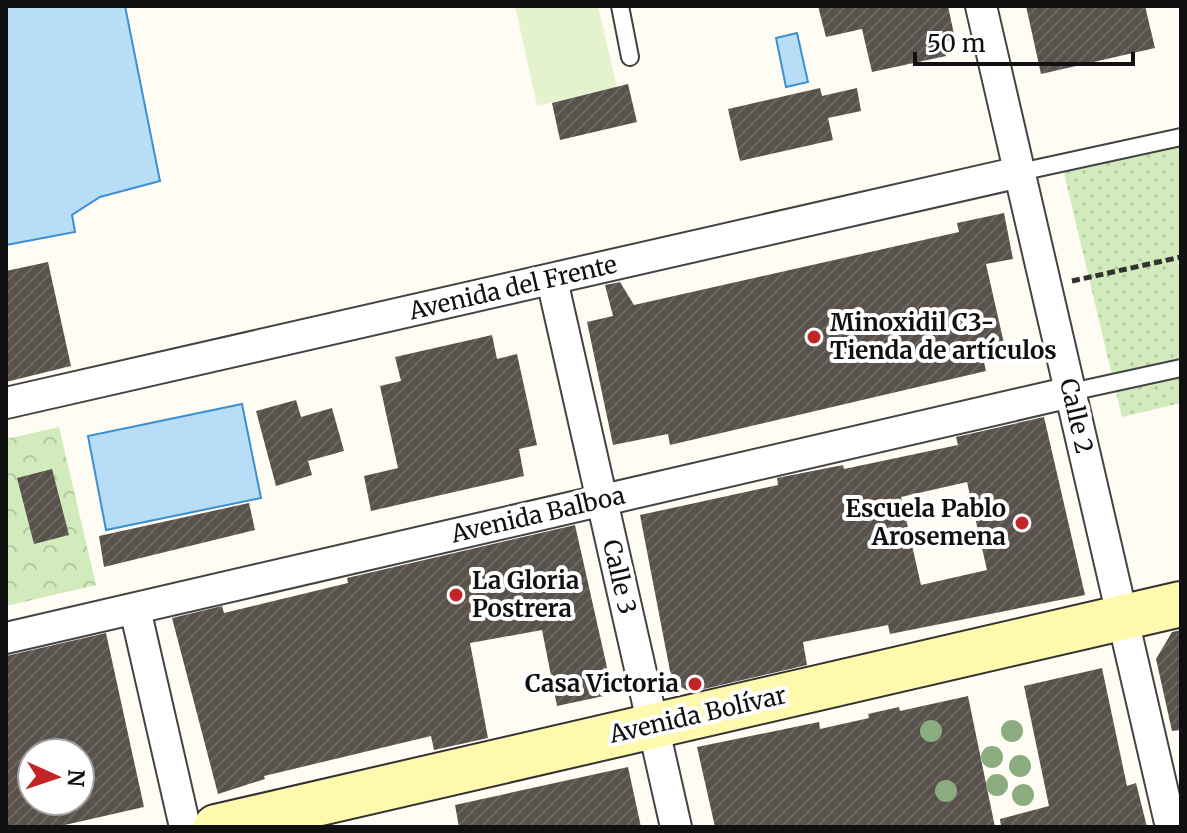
<svg xmlns="http://www.w3.org/2000/svg" width="1187" height="833" font-family="Merriweather,serif">
<defs>
<pattern id="park-crowns" width="20" height="18" patternUnits="userSpaceOnUse" patternTransform="scale(2)"><rect width="20" height="18" fill="#d2ebbc"/><path d="M2 6a3 3 0 1 1 6 0M12 15a3 3 0 1 1 6 0" fill="none" stroke="#b3c8a1"/></pattern>
<pattern id="garden-dots" width="8" height="8" patternUnits="userSpaceOnUse" patternTransform="scale(2)"><rect width="8" height="8" fill="#d2ebbc"/><path d="M2 2h.1M6 6h.1" fill="none" stroke="#b3c8a1" stroke-width="1.8" stroke-linecap="round"/></pattern>
<pattern id="building-hatch" width="6" height="6" patternUnits="userSpaceOnUse" patternTransform="scale(2)"><rect width="6" height="6" fill="#59524c"/><path d="M-1 1l2-2M0 6l6-6M5 7l2-2" fill="none" stroke="#6c6661"/></pattern>
</defs>
<rect width="100%" height="100%" fill="#fffdf3"/>
<path fill="url(#park-crowns)" d="M 59,427 L 96,585 L 6,606 L 6,439 Z"/>
<path fill="url(#garden-dots)" d="M 1181,141 L 1181,403 L 1122,417 L 1063,169 Z"/>
<path fill="#e4f2ce" d="M 515,6 L 598,6 L 617,88 L 537,106 Z"/>
<path fill="#b7ddf7" stroke="#3d8fcf" stroke-width="2" d="M 6,6 L 125,6 L 160,181 L 100,197 L 72,215 L 75,232 L 6,245 Z
M 797,33 L 808,82 L 786,87 L 776,38 Z
M 242,404 L 261,498 L 106,530 L 88,436 Z"/>
<path fill="url(#building-hatch)" fill-rule="evenodd" d="M 818,6 L 948,6 L 955,39 L 943,42 L 946,56 L 872,72 L 862,29 L 826,37 Z
M 1026,6 L 1145,6 L 1155,48 L 1041,74 Z
M 628,84 L 637,122 L 560,140 L 552,103 Z
M 820,88 L 822,96 L 857,88 L 861,111 L 828,118 L 833,140 L 740,161 L 728,109 Z
M 1004,213 L 1013,259 L 986,264 L 1005,348 L 982,353 L 986,371 L 670,445 L 668,434 L 613,445 L 587,322 L 613,316 L 605,285 L 620,282 L 634,305 L 959,232 L 957,223 Z
M 48,262 L 71,366 L 6,382 L 6,271 Z
M 492,335 L 497,359 L 517,354 L 537,445 L 519,449 L 524,476 L 371,511 L 364,476 L 398,468 L 380,386 L 401,381 L 395,357 Z
M 296,400 L 301,417 L 332,408 L 344,451 L 308,461 L 312,475 L 276,486 L 256,411 Z
M 1044,417 L 1085,595 L 890,634 L 888,625 L 803,642 L 807,665 L 691,692 L 677,685 L 670,671 L 640,515 L 778,485 L 777,478 L 782,477 L 843,465 L 844,469 L 958,445 L 956,437 ZM 967,482 L 987,570 L 921,585 L 901,497 Z
M 52,469 L 69,535 L 34,544 L 17,478 Z
M 249,503 L 255,530 L 104,567 L 99,536 Z
M 575,525 L 613,694 L 557,706 L 542,630 L 470,643 L 488,738 L 434,750 L 431,736 L 264,776 L 265,779 L 218,794 L 172,618 L 222,606 L 224,613 L 348,583 L 347,578 Z
M 1181,630 L 1181,730 L 1172,731 L 1156,659 L 1172,632 Z
M 106,633 L 144,807 L 56,827 L 6,827 L 6,656 ZM 32,753 L 80,753 L 80,801 L 32,801 Z
M 1102,668 L 1127,786 L 1136,783 L 1147,827 L 1001,827 L 1000,819 L 1049,806 L 1024,686 Z
M 968,696 L 995,827 L 715,827 L 697,747 L 819,722 L 820,729 L 869,718 L 868,714 L 899,707 L 900,711 Z
M 628,767 L 641,827 L 459,827 L 455,805 Z"/>
<g fill="none" stroke-linecap="round" stroke-linejoin="round">
<g stroke="#434343" stroke-width="20">
<path id="lane" d="M 620,6 L 630,57
M 1020,172 L 1181,137
M 1071,392 L 1181,368"/>
</g>
<g stroke="#434343" stroke-width="34">
<path id="street" d="M 981,6 L 1171,827
M 552,280 L 676,827
M 6,403 L 1020,172
M 135,609 L 185,827
M 6,638 L 1071,392"/>
</g>
<g stroke="#323232" stroke-width="48">
<path id="secondary" d="M 216,827 L 1181,604"/>
</g>
<path stroke="#323232" stroke-width="5" stroke-dasharray="8 4" stroke-linecap="butt" d="M 1072,281 L 1181,257"/>
<use href="#lane" stroke="#fff" stroke-width="16"/>
<use href="#street" stroke="#fff" stroke-width="30"/>
<use href="#secondary" stroke="#fff9ae" stroke-width="44"/>
</g>
<g fill="#8aac7e">
<circle cx="931" cy="731" r="11"/>
<circle cx="1012" cy="731" r="11"/>
<circle cx="992" cy="757" r="11"/>
<circle cx="1020" cy="766" r="11"/>
<circle cx="997" cy="785" r="11"/>
<circle cx="946" cy="791" r="11"/>
<circle cx="1023" cy="795" r="11"/>
</g>
<g fill="#c32527" stroke="#fff" stroke-width="3">
<circle cx="814" cy="337" r="8"/>
<circle cx="1022" cy="523" r="8"/>
<circle cx="456" cy="595" r="8"/>
<circle cx="695" cy="684" r="8"/>
</g>
<g text-anchor="middle" stroke-width="8" stroke-linejoin="round" paint-order="stroke">
<g font-size="24" fill="#101010" stroke="#fff">
<text transform="translate(513 288) rotate(-13)" y="8">Avenida del Frente</text>
<text transform="translate(1076 416) rotate(77)" y="8">Calle 2</text>
<text transform="translate(538 515) rotate(-13)" y="8">Avenida Balboa</text>
<text transform="translate(619 577) rotate(77)" y="8">Calle 3</text>
<text transform="translate(698 715) rotate(-13)" y="8">Avenida Bolívar</text>
</g>
<g font-size="24" font-weight="bold" fill="#101010" stroke="#fff" text-anchor="start">
<text x="830" y="331">Minoxidil C3-<tspan x="830" dy="28">Tienda de artículos</tspan></text>
<text x="1006" y="517" text-anchor="end">Escuela Pablo<tspan x="1006" dy="28">Arosemena</tspan></text>
<text x="472" y="589">La Gloria<tspan x="472" dy="28">Postrera</tspan></text>
<text x="679" y="692" text-anchor="end">Casa Victoria</text>
</g>
</g>
<rect width="1187" height="833" fill="none" stroke="#101010" stroke-width="16"/>
<g transform="translate(56 777) rotate(93)"><circle r="38" fill="#ffffff" stroke="#9f9f9f" stroke-width="2"/>
<path d="M0-6L14 30L0 20L-14 30Z" fill="#c32527"/>
<text y="-12" font-size="22" font-weight="bold" text-anchor="middle" fill="#101010">N</text>
</g>
<path d="M915 52v12h218v-12" fill="none" stroke="#101010" stroke-width="4"/>
<text x="927" y="52" font-size="24" fill="#101010" stroke="#ffffff" stroke-width="6" paint-order="stroke">50 m</text>
</svg>
